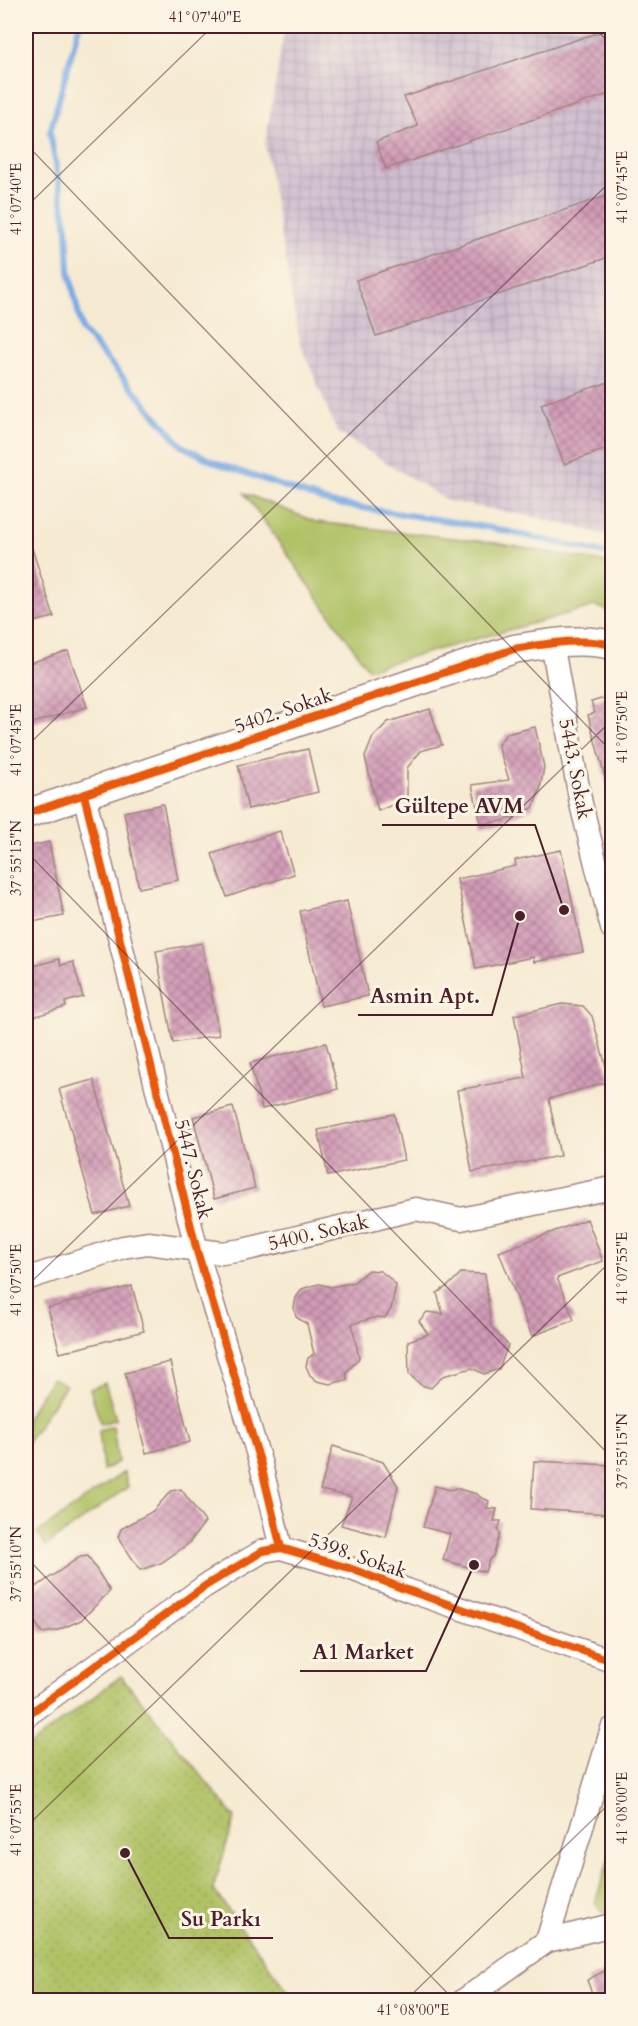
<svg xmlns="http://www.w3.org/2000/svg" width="638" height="2026" font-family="Cardo,serif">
<defs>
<pattern id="industrial-grid" width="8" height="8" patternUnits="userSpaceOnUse" patternTransform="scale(1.5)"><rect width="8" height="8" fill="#cfbdcf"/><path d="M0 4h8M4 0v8" fill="none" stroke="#b3a2b2"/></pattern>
<pattern id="park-dots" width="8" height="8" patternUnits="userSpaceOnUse" patternTransform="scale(1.5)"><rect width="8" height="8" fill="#b0c266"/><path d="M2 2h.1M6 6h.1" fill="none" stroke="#99a659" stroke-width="1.8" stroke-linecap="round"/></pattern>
<pattern id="building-cross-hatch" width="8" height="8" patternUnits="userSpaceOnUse" patternTransform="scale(1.5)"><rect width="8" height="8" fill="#d29bb7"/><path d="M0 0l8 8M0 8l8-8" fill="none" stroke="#ac7e95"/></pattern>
</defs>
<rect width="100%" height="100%" fill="#fcf5e5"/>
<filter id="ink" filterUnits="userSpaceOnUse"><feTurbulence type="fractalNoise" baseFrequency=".0167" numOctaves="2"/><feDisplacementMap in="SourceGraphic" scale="12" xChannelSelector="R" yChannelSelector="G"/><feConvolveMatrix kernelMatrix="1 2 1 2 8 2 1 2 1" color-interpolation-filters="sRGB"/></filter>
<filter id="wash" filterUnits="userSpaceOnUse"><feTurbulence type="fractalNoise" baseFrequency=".008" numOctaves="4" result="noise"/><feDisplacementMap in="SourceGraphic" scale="24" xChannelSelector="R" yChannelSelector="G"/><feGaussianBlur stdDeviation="1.35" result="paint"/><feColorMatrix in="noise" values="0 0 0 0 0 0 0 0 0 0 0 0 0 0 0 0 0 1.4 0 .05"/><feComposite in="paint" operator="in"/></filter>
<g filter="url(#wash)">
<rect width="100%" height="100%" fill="#f6ead2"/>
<path fill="url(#industrial-grid)" d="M 285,26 L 612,26 L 612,536 L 535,517 L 448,501 L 337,432 L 300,343 L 265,145 Z"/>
<path fill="#b0c266" stroke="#7d7048" stroke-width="1.5" d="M 244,493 L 316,522 L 496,543 L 609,563 L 612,564 L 612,612 L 595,606 L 368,669 Z
M 52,1378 L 66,1385 L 26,1444 L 26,1418 Z
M 105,1383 L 116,1419 L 101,1424 L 90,1389 Z
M 113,1426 L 118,1462 L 103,1470 L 99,1430 Z
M 124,1472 L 128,1487 L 46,1546 L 37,1533 Z
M 612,1848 L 612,1914 L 604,1913 L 595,1903 Z"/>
<path fill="url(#park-dots)" stroke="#7d7048" stroke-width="1.5" d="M 121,1676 L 235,1817 L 213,1889 L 294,2000 L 26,2000 L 26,1748 Z"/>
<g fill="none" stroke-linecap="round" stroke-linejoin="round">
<path stroke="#78aae4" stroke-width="6" d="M 79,26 L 50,132 L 67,229 L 69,271 L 82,330 L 182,446 L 216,463 L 331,503 L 492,528 L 612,555"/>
</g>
<g id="blocks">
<path fill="url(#building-cross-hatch)" d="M 612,28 L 612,93 L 386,169 L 376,142 L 418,126 L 404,97 Z
M 612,194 L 612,256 L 376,336 L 356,280 Z
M 612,381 L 612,447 L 564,464 L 541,404 Z
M 29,539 L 54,617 L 26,624 L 26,540 Z
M 68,651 L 87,707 L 26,725 L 26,664 Z
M 612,696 L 612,784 L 607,785 L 588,715 L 595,713 L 591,702 Z
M 430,709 L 442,745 L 421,751 L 407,768 L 407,799 L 378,811 L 365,757 L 373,737 L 388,722 Z
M 535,727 L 544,767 L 540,789 L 533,808 L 503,821 L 481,824 L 472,785 L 509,780 L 498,745 L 506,734 Z
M 308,749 L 318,792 L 248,809 L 238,765 Z
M 163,804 L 178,880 L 139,888 L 124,812 Z
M 280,831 L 294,874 L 227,897 L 212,854 Z
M 49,842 L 64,916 L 26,923 L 26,847 Z
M 561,850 L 583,952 L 534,962 L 533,957 L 476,969 L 457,879 L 516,866 L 515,860 Z
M 347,901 L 368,996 L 321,1006 L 300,911 Z
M 202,943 L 219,1035 L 173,1043 L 156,951 Z
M 59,959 L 61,965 L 73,962 L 83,997 L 65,1002 L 66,1007 L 26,1019 L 26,968 Z
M 562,1004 L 583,1006 L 592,1016 L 610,1081 L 549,1099 L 560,1156 L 472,1172 L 457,1090 L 526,1078 L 514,1015 Z
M 326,1043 L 338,1089 L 262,1109 L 250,1063 Z
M 94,1080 L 129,1206 L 95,1215 L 59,1089 Z
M 233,1107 L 255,1188 L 214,1199 L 193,1117 Z
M 394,1114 L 404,1160 L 328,1176 L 318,1130 Z
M 587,1219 L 603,1261 L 557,1278 L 574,1320 L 532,1336 L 499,1252 Z
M 368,1270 L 380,1271 L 387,1276 L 396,1285 L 391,1309 L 385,1318 L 377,1317 L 352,1324 L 359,1358 L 347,1372 L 347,1380 L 330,1384 L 317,1381 L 310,1375 L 306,1366 L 308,1358 L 314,1354 L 307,1324 L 296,1317 L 294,1308 L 296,1298 L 302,1289 L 311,1286 L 319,1284 L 331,1287 L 354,1282 Z
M 461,1273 L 485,1274 L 491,1327 L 508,1345 L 499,1369 L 484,1374 L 472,1368 L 443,1376 L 431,1388 L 421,1385 L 409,1374 L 408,1341 L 428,1334 L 419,1321 L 427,1312 L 443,1314 L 437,1293 L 448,1286 Z
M 132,1286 L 144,1331 L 60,1353 L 48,1308 Z
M 170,1362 L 190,1442 L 146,1453 L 125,1373 Z
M 333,1446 L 383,1462 L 398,1486 L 386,1537 L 341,1525 L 352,1497 L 320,1490 Z
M 534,1461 L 611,1465 L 609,1514 L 531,1509 Z
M 435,1486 L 451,1490 L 455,1488 L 477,1494 L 480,1497 L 489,1501 L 487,1508 L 497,1509 L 494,1521 L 501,1521 L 498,1530 L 500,1534 L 493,1556 L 489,1560 L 485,1572 L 443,1560 L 450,1534 L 423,1527 Z
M 181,1489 L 205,1522 L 188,1544 L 161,1563 L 140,1570 L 118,1537 L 121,1529 L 153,1511 L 171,1491 Z
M 88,1556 L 110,1591 L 81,1620 L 56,1631 L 42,1633 L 26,1607 L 26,1594 L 80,1557 Z
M 612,1967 L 612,2001 L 595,2001 L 587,1980 Z"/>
</g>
</g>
<g filter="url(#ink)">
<use href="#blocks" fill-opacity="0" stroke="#a0847e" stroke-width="1.5"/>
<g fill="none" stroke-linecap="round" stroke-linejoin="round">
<g stroke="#a0847e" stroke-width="25">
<path id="minor" d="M 552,643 L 581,804 L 612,928
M 84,795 L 197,1251 L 261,1465 L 281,1548
M 26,1279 L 123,1247 L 148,1243 L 222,1253 L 243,1250 L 416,1209 L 461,1219 L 612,1188
M 26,1716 L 205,1586 L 263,1551 L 281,1548 L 349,1568 L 407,1590 L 612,1661
M 612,1729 L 547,1941 L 612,1925
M 464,2000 L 547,1941"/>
</g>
<g stroke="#a0847e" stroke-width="31">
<path id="tertiary" d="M 26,814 L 514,649 C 546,644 581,637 612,645"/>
</g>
<use href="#minor" stroke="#fff" stroke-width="22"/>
<use href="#tertiary" stroke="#fff" stroke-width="28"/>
<g stroke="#fcf5e5" stroke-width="11">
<path id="cycleway" d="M 84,795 L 197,1251 L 261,1465 L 281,1548
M 26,814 L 514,649 C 546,644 581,637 612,645
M 26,1716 L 205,1586 L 263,1551 L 281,1548 L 349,1568 L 407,1590 L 612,1661"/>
</g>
<use href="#cycleway" stroke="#e8590c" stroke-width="8"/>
</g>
</g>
<path fill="none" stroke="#4a1f2b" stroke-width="1.5" stroke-opacity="0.45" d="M 593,26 L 612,46M 26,144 L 612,752M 26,207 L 213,26M 26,747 L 612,180M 26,851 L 612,1458M 26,1287 L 612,720M 26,1557 L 454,2000M 26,1827 L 612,1260M 406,2000 L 612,1801"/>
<g text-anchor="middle" stroke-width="6" stroke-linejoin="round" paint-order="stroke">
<g font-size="20" fill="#4a1f2b" stroke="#fcf5e5">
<text transform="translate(283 710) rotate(-19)" y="7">5402. Sokak</text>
<text transform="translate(576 769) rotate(79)" y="7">5443. Sokak</text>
<text transform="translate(194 1169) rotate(76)" y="7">5447. Sokak</text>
<text transform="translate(318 1232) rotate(-13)" y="7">5400. Sokak</text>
<text transform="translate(358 1555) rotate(19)" y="7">5398. Sokak</text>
</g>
</g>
<path fill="none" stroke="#4a1f2b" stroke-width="2" d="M564 910L535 825H382M520 916L492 1015H358M474 1565L426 1671H300M125 1853L169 1938H273"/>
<g fill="#4a1f2b" stroke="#fcf5e5" stroke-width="2">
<circle cx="564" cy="910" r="6"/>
<circle cx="520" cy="916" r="6"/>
<circle cx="474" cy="1565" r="6"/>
<circle cx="125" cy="1853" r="6"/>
</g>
<g font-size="21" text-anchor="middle" font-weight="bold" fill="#4a1f2b" stroke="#fcf5e5" stroke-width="6" stroke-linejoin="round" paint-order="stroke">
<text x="459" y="813">Gültepe AVM</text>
<text x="425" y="1003">Asmin Apt.</text>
<text x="363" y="1659">A1 Market</text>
<text x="221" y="1926">Su Parkı</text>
</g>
<rect width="638" height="2026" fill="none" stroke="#fcf5e5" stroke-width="66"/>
<rect x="33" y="33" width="572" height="1960" fill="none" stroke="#4a1f2b" stroke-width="2"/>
<g font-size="15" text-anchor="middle" fill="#4a1f2b">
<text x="205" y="22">41°07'40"E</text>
<text transform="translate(622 187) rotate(-90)" y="5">41°07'45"E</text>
<text transform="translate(16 199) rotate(-90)" y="5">41°07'40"E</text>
<text transform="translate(622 727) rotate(-90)" y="5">41°07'50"E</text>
<text transform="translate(16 740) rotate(-90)" y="5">41°07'45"E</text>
<text transform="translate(16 858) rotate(-90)" y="5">37°55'15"N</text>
<text transform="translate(622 1268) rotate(-90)" y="5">41°07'55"E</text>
<text transform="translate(16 1280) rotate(-90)" y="5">41°07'50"E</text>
<text transform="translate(622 1451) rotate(-90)" y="5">37°55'15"N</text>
<text transform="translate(16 1564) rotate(-90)" y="5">37°55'10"N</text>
<text transform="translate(622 1808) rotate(-90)" y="5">41°08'00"E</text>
<text transform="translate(16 1820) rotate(-90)" y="5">41°07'55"E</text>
<text x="413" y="2015">41°08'00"E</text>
</g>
</svg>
